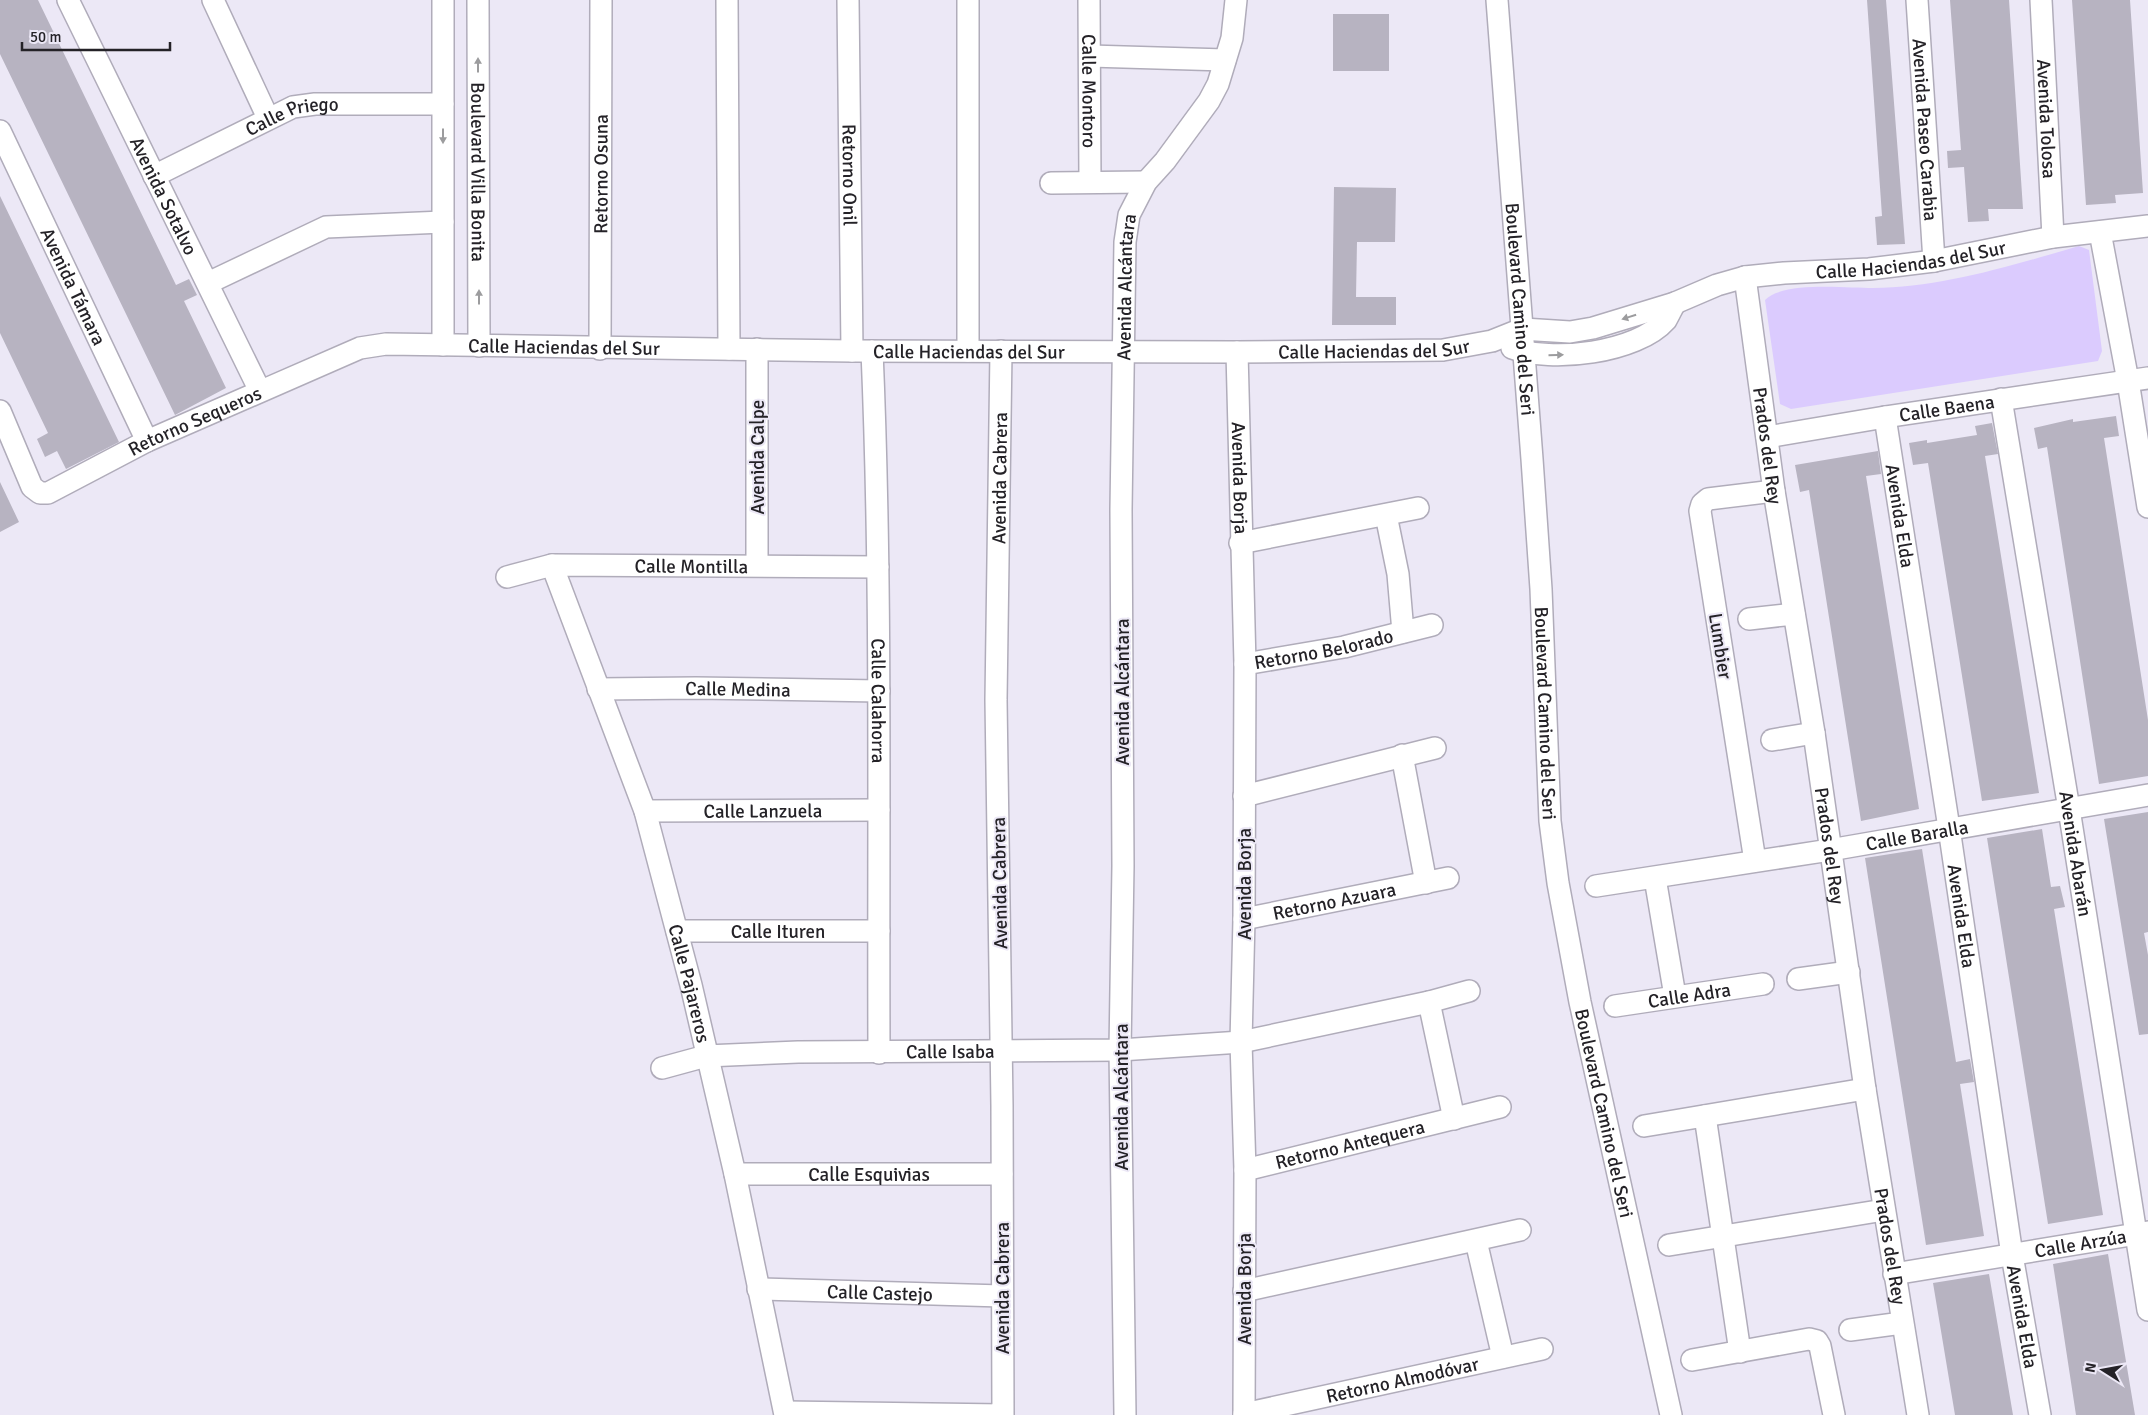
<svg xmlns="http://www.w3.org/2000/svg" width="2148" height="1415" font-family="Signika,sans-serif">
<rect width="100%" height="100%" fill="#ece8f6"/>
<path fill="#dbcbfe" d="M 2079,246 L 2089,250 L 2102,351 L 2098,361 L 1791,409 L 1780,404 L 1765,300 C 1783,281 1846,288 1873,288 C 1940,288 2014,265 2079,246 Z"/>
<path fill="#b7b3c1" d="M 0,0 L 38,0 L 176,285 L 189,279 L 197,295 L 184,301 L 226,388 L 175,415 L 0,54 Z
M 1867,0 L 1886,0 L 1905,244 L 1877,245 L 1875,217 L 1882,216 Z
M 1950,0 L 2009,0 L 2023,209 L 1988,209 L 1989,221 L 1968,222 L 1964,167 L 1948,168 L 1947,151 L 1961,150 Z
M 2072,0 L 2130,0 L 2143,193 L 2115,195 L 2116,203 L 2086,205 Z
M 1333,14 L 1389,14 L 1389,71 L 1333,71 Z
M 1334,187 L 1396,188 L 1395,242 L 1357,242 L 1356,297 L 1396,297 L 1396,325 L 1332,325 Z
M 0,196 L 119,442 L 66,469 L 57,451 L 45,457 L 37,439 L 48,433 L 0,333 Z
M 2116,416 L 2119,436 L 2104,438 L 2148,720 L 2148,776 L 2099,784 L 2047,447 L 2038,449 L 2034,428 L 2073,419 L 2073,422 Z
M 1992,423 L 1998,454 L 1985,456 L 2039,793 L 1982,801 L 1928,463 L 1913,465 L 1909,443 L 1927,440 L 1927,443 L 1977,435 L 1975,426 Z
M 1878,451 L 1881,474 L 1866,476 L 1919,809 L 1861,821 L 1809,490 L 1800,492 L 1795,465 Z
M 0,482 L 19,522 L 0,532 Z
M 2148,812 L 2148,932 L 2144,933 L 2148,955 L 2148,1034 L 2139,1035 L 2104,819 Z
M 2042,829 L 2051,887 L 2060,886 L 2065,907 L 2054,909 L 2103,1215 L 2048,1224 L 1987,838 Z
M 1922,849 L 1956,1062 L 1970,1059 L 1974,1082 L 1960,1084 L 1984,1236 L 1926,1245 L 1865,858 Z
M 2108,1254 L 2135,1415 L 2076,1415 L 2053,1264 Z
M 1989,1274 L 2013,1415 L 1955,1415 L 1933,1283 Z"/>
<g fill="none" stroke-linecap="round" stroke-linejoin="round">
<g stroke="#b0acba" stroke-width="24">
<g id="street">
<path id="s1" d="M 68,0 L 260,391"/>
<path d="M 213,0 L 268,118"/>
<path d="M 443,0 L 443,345"/>
<path id="s2" d="M 478,0 L 479,346"/>
<path d="M 727,0 L 729,349"/>
<path id="s3" d="M 848,0 L 852,351"/>
<path d="M 968,0 L 968,351"/>
<path id="s4" d="M 1089,0 L 1090,182"/>
<path id="s5" d="M 1497,0 L 1532,459 L 1541,589 L 1550,821 L 1558,883 L 1580,1002 L 1671,1415"/>
<path id="s6" d="M 1917,0 L 1934,261"/>
<path id="s7" d="M 2041,0 L 2053,237"/>
<path d="M 1090,56 L 1225,60"/>
<path id="s8" d="M 0,131 L 147,441"/>
<path id="s9" d="M 154,176 L 293,107 L 315,104 L 443,104"/>
<path d="M 1051,183 L 1146,182"/>
<path d="M 2100,232 L 2128,381 L 2148,507"/>
<path id="s10" d="M 1745,277 L 1774,491 L 1814,733 L 1865,1089 L 1918,1415"/>
<path d="M 208,283 L 326,227 L 443,222"/>
<path d="M 1512,348 C 1551,363 1637,353 1666,320 C 1669,315 1672,308 1675,303"/>
<path id="s11" d="M 600,349 L 601,0"/>
<path d="M 757,349 L 757,565"/>
<path id="s12" d="M 872,351 C 882,585 878,818 879,1053"/>
<path id="s13" d="M 1237,352 L 1245,664 L 1244,919 L 1241,1042 L 1245,1170 L 1244,1415"/>
<path id="s14" d="M 2001,399 L 2069,809 L 2148,1310"/>
<path id="s15" d="M 0,411 L 32,487 L 40,493 L 48,493 L 147,441 L 360,348 L 386,344 L 852,351 L 1237,352 L 1443,350 L 1492,341 L 1522,329 L 1570,332 L 1593,328 L 1675,303 L 1717,285 L 1745,277 L 1784,273 L 1869,269 L 1934,261 L 2053,237 L 2148,226"/>
<path id="s16" d="M 1885,417 L 1949,828 L 2012,1255 L 2040,1415"/>
<path id="s17" d="M 1767,437 L 1885,417 L 2148,378"/>
<path d="M 1386,515 L 1398,574 L 1403,632"/>
<path d="M 1240,543 L 1418,508"/>
<path id="s18" d="M 552,565 L 645,811 L 691,985 L 735,1174 L 785,1415"/>
<path id="s19" d="M 507,577 L 552,565 L 878,567"/>
<path d="M 1749,619 L 1794,614"/>
<path id="s20" d="M 1245,664 L 1344,647 L 1432,625"/>
<path id="s21" d="M 598,689 L 696,688 L 879,691"/>
<path d="M 1772,740 L 1814,733"/>
<path d="M 1402,755 L 1426,883"/>
<path d="M 1244,796 L 1435,748"/>
<path id="s22" d="M 645,811 L 879,810"/>
<path d="M 1755,861 L 1700,511 L 1702,504 L 1708,499 L 1774,491"/>
<path d="M 1655,878 L 1675,996"/>
<path id="s23" d="M 1596,886 L 1830,850 L 2148,795"/>
<path id="s24" d="M 1244,919 L 1448,878"/>
<path id="s25" d="M 677,931 L 879,931"/>
<path d="M 1798,979 L 1849,972"/>
<path d="M 1429,1002 L 1454,1119"/>
<path id="s26" d="M 1615,1006 L 1763,984"/>
<path id="s27" d="M 662,1068 L 706,1056 L 798,1052 L 1120,1050 L 1241,1042 L 1429,1002 L 1469,991"/>
<path d="M 1705,1116 L 1740,1352"/>
<path d="M 1644,1126 L 1865,1089"/>
<path id="s28" d="M 1245,1170 L 1500,1107"/>
<path id="s29" d="M 735,1174 L 1002,1174"/>
<path d="M 1476,1241 L 1503,1357"/>
<path d="M 1669,1245 L 1884,1210"/>
<path id="s30" d="M 1894,1274 L 2148,1232"/>
<path id="s31" d="M 758,1289 L 1002,1296"/>
<path d="M 1244,1291 L 1520,1230"/>
<path d="M 1850,1330 L 1902,1323"/>
<path d="M 1692,1360 L 1809,1339 L 1817,1341 L 1820,1346 L 1834,1415"/>
<path id="s32" d="M 785,1412 L 1003,1415 L 1002,1106 L 996,700 L 1001,351"/>
<path id="s33" d="M 1244,1414 L 1542,1349"/>
<path id="s34" d="M 1125,1415 L 1120,1050 L 1123,866 L 1121,510 L 1125,242 L 1129,215 L 1146,182 L 1165,161 L 1209,101 L 1218,84 L 1232,38 L 1236,0"/>
</g>
</g>
<use href="#street" stroke="#fff" stroke-width="21"/>
</g>
<defs><path id="oneway-solid" d="M-6-.8H1V-3.2L6.5 0L1 3.2V.8H-6Z" transform="scale(1.25)"/></defs>
<g fill="#9c9c9e">
<use href="#oneway-solid" transform="translate(478 65) rotate(-90)"/>
<use href="#oneway-solid" transform="translate(443 136) rotate(90)"/>
<use href="#oneway-solid" transform="translate(479 297) rotate(-90)"/>
<use href="#oneway-solid" transform="translate(1629 317) rotate(162)"/>
<use href="#oneway-solid" transform="translate(1556 355) rotate(-1)"/>
</g>
<g text-anchor="middle" stroke-width="4" stroke-linejoin="round" paint-order="stroke">
<g font-size="19" fill="#242227" stroke="#ece8f6">
<text dy="7" stroke="none"><textPath href="#s4" startOffset="91">Calle Montoro</textPath></text>
<text dy="7" stroke="none"><textPath href="#s9" startOffset="152">Calle Priego</textPath></text>
<text dy="7" stroke="none"><textPath href="#s7" startOffset="119">Avenida Tolosa</textPath></text>
<text dy="7" stroke="none"><textPath href="#s6" startOffset="130">Avenida Paseo Carabia</textPath></text>
<text dy="7" stroke="none"><textPath href="#s2" startOffset="172">Boulevard Villa Bonita</textPath></text>
<text dy="7" stroke="none"><textPath href="#s11" startOffset="175">Retorno Osuna</textPath></text>
<text dy="7" stroke="none"><textPath href="#s3" startOffset="175">Retorno Onil</textPath></text>
<text dy="7" stroke="none"><textPath href="#s1" startOffset="218">Avenida Sotalvo</textPath></text>
<text dy="7" stroke="none"><textPath href="#s15" startOffset="2009">Calle Haciendas del Sur</textPath></text>
<text dy="7" stroke="none"><textPath href="#s8" startOffset="172">Avenida Támara</textPath></text>
<text dy="7" stroke="none"><textPath href="#s34" startOffset="1128">Avenida Alcántara</textPath></text>
<text dy="7" stroke="none"><textPath href="#s5" startOffset="310">Boulevard Camino del Seri</textPath></text>
<text dy="7" stroke="none"><textPath href="#s15" startOffset="649">Calle Haciendas del Sur</textPath></text>
<text dy="7" stroke="none"><textPath href="#s15" startOffset="1459">Calle Haciendas del Sur</textPath></text>
<text dy="7" stroke="none"><textPath href="#s15" startOffset="1054">Calle Haciendas del Sur</textPath></text>
<text dy="7" stroke="none"><textPath href="#s17" startOffset="182">Calle Baena</textPath></text>
<text dy="7" stroke="none"><textPath href="#s15" startOffset="264">Retorno Sequeros</textPath></text>
<text dy="7" stroke="none"><textPath href="#s10" startOffset="170">Prados del Rey</textPath></text>
<text transform="translate(757 457) rotate(-90)" y="7">Avenida Calpe</text>
<text dy="7" stroke="none"><textPath href="#s32" startOffset="1155">Avenida Cabrera</textPath></text>
<text dy="7" stroke="none"><textPath href="#s13" startOffset="126">Avenida Borja</textPath></text>
<text dy="7" stroke="none"><textPath href="#s16" startOffset="100">Avenida Elda</textPath></text>
<text dy="7" stroke="none"><textPath href="#s19" startOffset="186">Calle Montilla</textPath></text>
<text transform="translate(1721 646) rotate(81)" y="7">Lumbier</text>
<text dy="7" stroke="none"><textPath href="#s20" startOffset="80">Retorno Belorado</textPath></text>
<text dy="7" stroke="none"><textPath href="#s21" startOffset="140">Calle Medina</textPath></text>
<text transform="translate(1122 692) rotate(-90)" y="7">Avenida Alcántara</text>
<text dy="7" stroke="none"><textPath href="#s12" startOffset="350">Calle Calahorra</textPath></text>
<text dy="7" stroke="none"><textPath href="#s5" startOffset="715">Boulevard Camino del Seri</textPath></text>
<text dy="7" stroke="none"><textPath href="#s22" startOffset="118">Calle Lanzuela</textPath></text>
<text dy="7" stroke="none"><textPath href="#s23" startOffset="325">Calle Baralla</textPath></text>
<text dy="7" stroke="none"><textPath href="#s10" startOffset="575">Prados del Rey</textPath></text>
<text dy="7" stroke="none"><textPath href="#s14" startOffset="461">Avenida Abarán</textPath></text>
<text transform="translate(999 883) rotate(-91)" y="7">Avenida Cabrera</text>
<text transform="translate(1244 884) rotate(-90)" y="7">Avenida Borja</text>
<text dy="7" stroke="none"><textPath href="#s24" startOffset="92">Retorno Azuara</textPath></text>
<text dy="7" stroke="none"><textPath href="#s16" startOffset="505">Avenida Elda</textPath></text>
<text dy="7" stroke="none"><textPath href="#s25" startOffset="101">Calle Ituren</textPath></text>
<text dy="7" stroke="none"><textPath href="#s18" startOffset="441">Calle Pajareros</textPath></text>
<text dy="7" stroke="none"><textPath href="#s26" startOffset="75">Calle Adra</textPath></text>
<text dy="7" stroke="none"><textPath href="#s27" startOffset="290">Calle Isaba</textPath></text>
<text transform="translate(1121 1097) rotate(-90)" y="7">Avenida Alcántara</text>
<text dy="7" stroke="none"><textPath href="#s5" startOffset="1120">Boulevard Camino del Seri</textPath></text>
<text dy="7" stroke="none"><textPath href="#s28" startOffset="108">Retorno Antequera</textPath></text>
<text dy="7" stroke="none"><textPath href="#s29" startOffset="134">Calle Esquivias</textPath></text>
<text dy="7" stroke="none"><textPath href="#s30" startOffset="189">Calle Arzúa</textPath></text>
<text dy="7" stroke="none"><textPath href="#s10" startOffset="980">Prados del Rey</textPath></text>
<text transform="translate(1002 1288) rotate(-90)" y="7">Avenida Cabrera</text>
<text transform="translate(1244 1289) rotate(-90)" y="7">Avenida Borja</text>
<text dy="7" stroke="none"><textPath href="#s31" startOffset="122">Calle Castejo</textPath></text>
<text dy="7" stroke="none"><textPath href="#s16" startOffset="910">Avenida Elda</textPath></text>
<text dy="7" stroke="none"><textPath href="#s33" startOffset="162">Retorno Almodóvar</textPath></text>
</g>
</g>
<g transform="translate(2103 1370) rotate(281)" stroke="#ece8f6" stroke-width="4" paint-order="stroke">
<path d="M0-4L9 19L0 12L-9 19Z" fill="#242227"/>
<text y="-8" font-size="14" font-weight="bold" text-anchor="middle" fill="#242227">N</text>
</g>
<path d="M22 42v8h148v-8" fill="none" stroke="#242227" stroke-width="2.5"/>
<text x="30" y="42" font-size="15" fill="#242227" stroke="#ece8f6" stroke-width="4" paint-order="stroke">50 m</text>
</svg>
